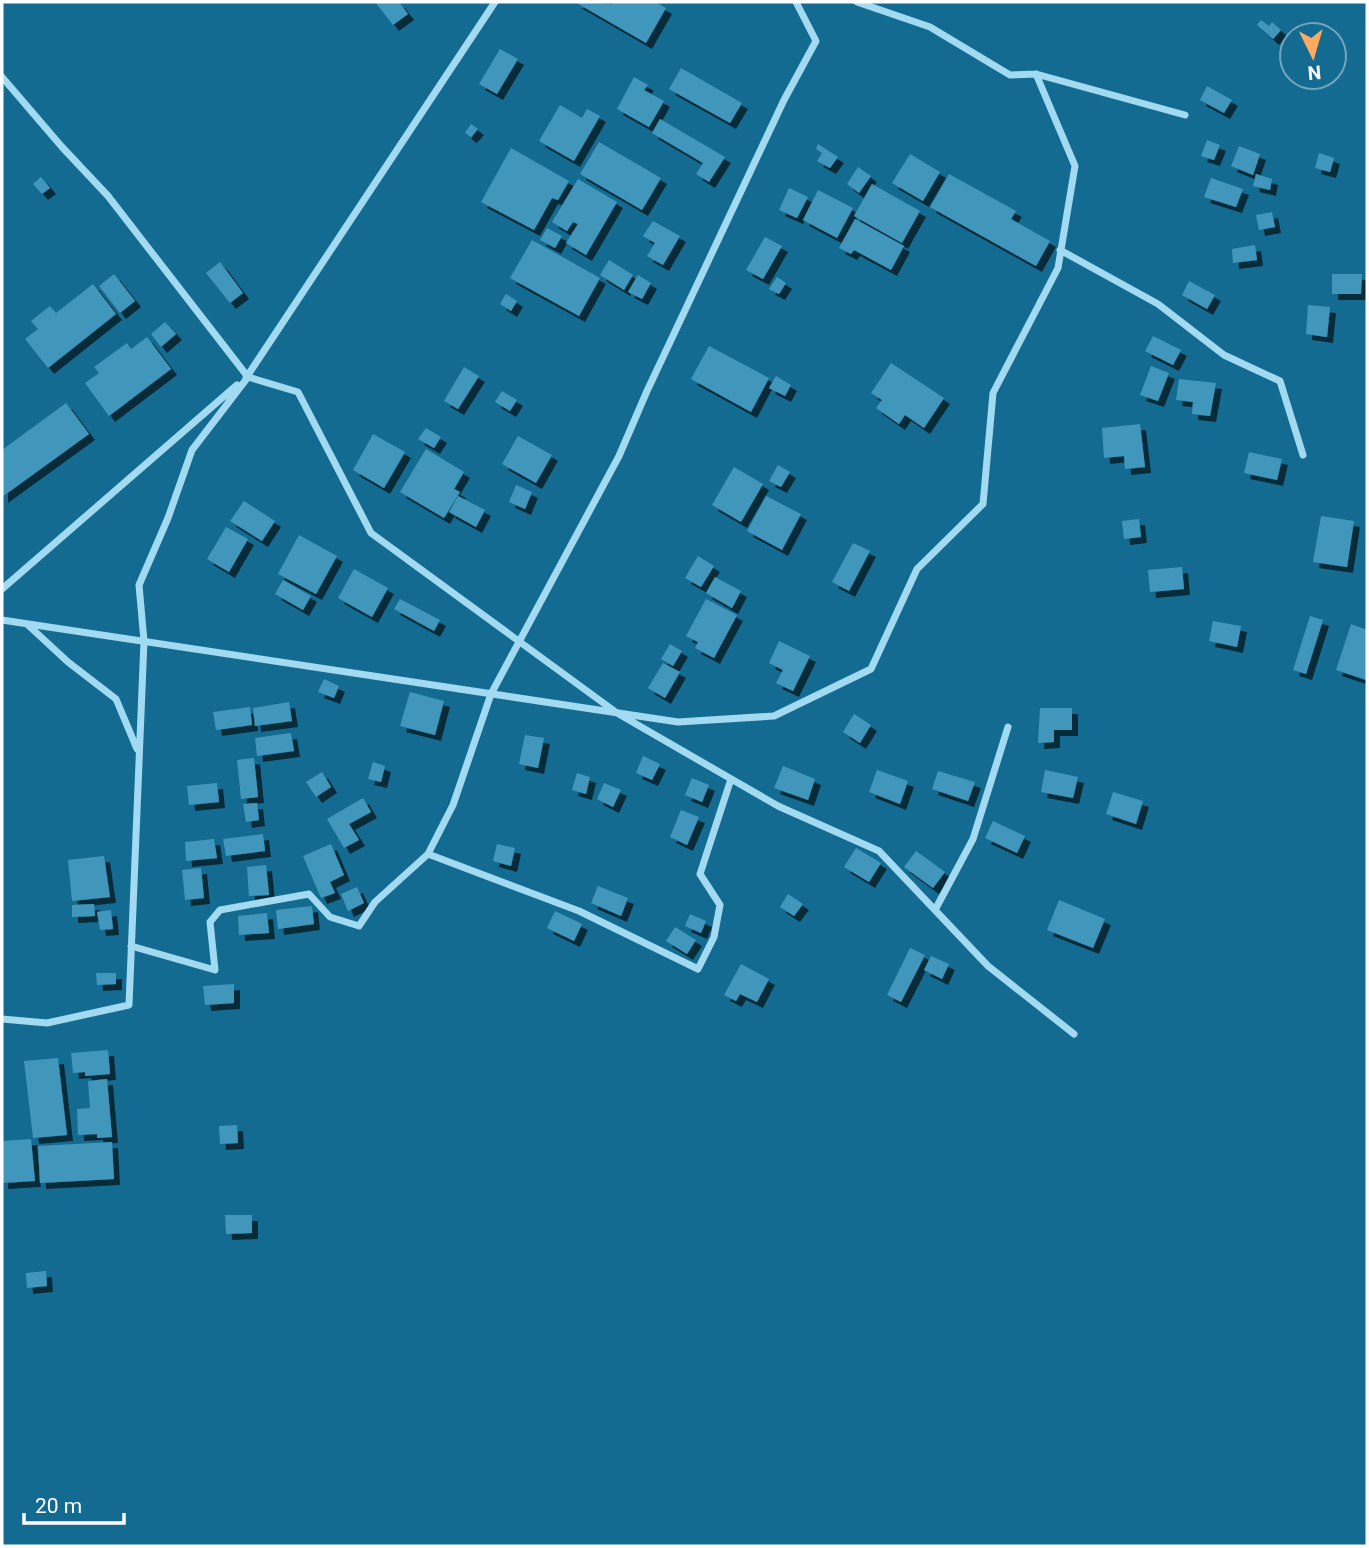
<svg xmlns="http://www.w3.org/2000/svg" width="1369" height="1548" font-family="Roboto,sans-serif">
<defs>
<filter id="shadow"><feDropShadow dx="6" dy="6" stdDeviation="0" flood-color="#0009"/></filter>
</defs>
<rect width="100%" height="100%" fill="#146b91"/>
<path fill="#4197bb" filter="url(#shadow)" d="M 375,2 L 399,2 L 408,14 L 393,25 Z
M 575,2 L 612,4 L 613,2 L 655,2 L 666,8 L 646,43 Z
M 1261,20 L 1269,26 L 1272,22 L 1281,30 L 1273,39 L 1257,25 Z
M 500,49 L 518,59 L 497,94 L 479,84 Z
M 681,68 L 742,103 L 730,123 L 669,89 Z
M 634,77 L 648,85 L 644,90 L 664,101 L 649,127 L 617,109 Z
M 1207,86 L 1232,100 L 1224,113 L 1200,100 Z
M 560,105 L 582,118 L 587,109 L 600,116 L 574,161 L 539,141 Z
M 660,119 L 725,157 L 709,182 L 696,174 L 703,163 L 652,133 Z
M 471,124 L 478,129 L 471,137 L 465,133 Z
M 1207,140 L 1220,145 L 1214,160 L 1201,156 Z
M 599,142 L 661,178 L 642,210 L 580,174 Z
M 818,144 L 838,157 L 830,168 L 817,161 L 822,153 L 816,149 Z
M 1239,146 L 1260,154 L 1253,175 L 1231,166 Z
M 511,148 L 569,181 L 558,200 L 552,198 L 534,230 L 481,202 Z
M 1319,153 L 1334,158 L 1330,172 L 1315,168 Z
M 910,154 L 940,172 L 923,201 L 892,183 Z
M 858,167 L 871,176 L 859,193 L 847,184 Z
M 949,174 L 1016,211 L 1011,219 L 1050,241 L 1036,266 L 930,207 Z
M 1256,174 L 1272,179 L 1270,190 L 1253,186 Z
M 41,177 L 50,188 L 42,194 L 33,184 Z
M 1211,178 L 1243,189 L 1236,207 L 1204,197 Z
M 578,179 L 617,202 L 586,255 L 566,243 L 578,224 L 573,222 L 567,231 L 552,222 Z
M 872,184 L 920,211 L 902,243 L 854,216 Z
M 789,188 L 808,197 L 797,218 L 779,210 Z
M 818,190 L 853,208 L 837,238 L 803,220 Z
M 1272,212 L 1275,227 L 1259,230 L 1256,215 Z
M 855,219 L 904,246 L 891,270 L 854,250 L 851,254 L 839,248 Z
M 653,221 L 680,236 L 663,265 L 647,256 L 655,243 L 643,236 Z
M 547,228 L 562,236 L 555,248 L 540,240 Z
M 765,237 L 782,246 L 763,279 L 746,270 Z
M 532,240 L 600,278 L 579,316 L 510,278 Z
M 1255,245 L 1257,260 L 1233,263 L 1232,249 Z
M 609,260 L 633,275 L 624,290 L 600,275 Z
M 220,262 L 243,293 L 230,303 L 206,273 Z
M 114,274 L 135,301 L 120,313 L 99,286 Z
M 1332,274 L 1362,274 L 1361,294 L 1332,294 Z
M 638,275 L 651,283 L 642,299 L 628,292 Z
M 777,277 L 786,283 L 779,294 L 769,289 Z
M 1189,281 L 1215,295 L 1207,309 L 1182,295 Z
M 93,284 L 116,314 L 48,368 L 25,339 L 38,329 L 31,321 L 50,306 L 56,313 Z
M 506,294 L 517,301 L 511,311 L 500,304 Z
M 1308,305 L 1330,307 L 1327,337 L 1306,334 Z
M 165,322 L 176,334 L 161,347 L 151,334 Z
M 1153,336 L 1181,350 L 1173,365 L 1145,351 Z
M 147,337 L 171,369 L 109,416 L 85,383 L 99,373 L 94,367 L 127,343 L 131,349 Z
M 709,346 L 769,378 L 751,412 L 691,379 Z
M 891,363 L 944,398 L 924,428 L 905,415 L 899,424 L 876,408 L 882,400 L 871,393 Z
M 1151,366 L 1169,373 L 1158,401 L 1140,395 Z
M 464,367 L 479,376 L 458,409 L 444,401 Z
M 776,376 L 791,385 L 785,396 L 769,388 Z
M 1179,379 L 1216,383 L 1210,416 L 1192,414 L 1193,402 L 1176,400 Z
M 502,391 L 517,400 L 510,411 L 495,402 Z
M 66,403 L 89,434 L 2,497 L 2,450 Z
M 1140,424 L 1145,467 L 1125,469 L 1124,456 L 1104,458 L 1102,428 Z
M 426,428 L 441,437 L 434,448 L 418,439 Z
M 373,434 L 405,452 L 384,488 L 353,470 Z
M 518,436 L 552,455 L 536,483 L 502,464 Z
M 426,449 L 464,472 L 454,489 L 460,492 L 444,518 L 400,492 Z
M 1249,452 L 1282,459 L 1277,480 L 1244,473 Z
M 778,465 L 790,472 L 781,487 L 769,481 Z
M 734,467 L 763,484 L 741,522 L 712,505 Z
M 516,485 L 532,492 L 525,509 L 509,502 Z
M 458,496 L 485,510 L 476,527 L 449,512 Z
M 766,496 L 801,514 L 782,550 L 747,531 Z
M 244,501 L 275,521 L 262,541 L 230,521 Z
M 1321,516 L 1354,521 L 1347,567 L 1313,562 Z
M 1139,519 L 1141,537 L 1124,539 L 1122,521 Z
M 226,527 L 248,539 L 229,572 L 207,559 Z
M 299,535 L 337,556 L 316,594 L 278,574 Z
M 853,543 L 870,551 L 849,591 L 832,582 Z
M 698,556 L 714,566 L 701,587 L 685,578 Z
M 1182,567 L 1184,589 L 1150,592 L 1148,570 Z
M 354,569 L 388,588 L 372,617 L 338,598 Z
M 715,577 L 741,591 L 732,608 L 706,593 Z
M 283,580 L 311,596 L 303,610 L 275,594 Z
M 400,599 L 440,620 L 434,631 L 394,609 Z
M 706,599 L 737,615 L 714,658 L 695,648 L 698,642 L 686,636 Z
M 1310,616 L 1323,620 L 1306,674 L 1293,670 Z
M 1213,621 L 1241,626 L 1237,647 L 1209,641 Z
M 1351,624 L 1367,630 L 1366,680 L 1336,670 Z
M 779,641 L 810,656 L 793,691 L 776,683 L 783,670 L 769,663 Z
M 670,644 L 682,651 L 673,666 L 661,659 Z
M 663,663 L 680,672 L 665,698 L 648,688 Z
M 324,679 L 339,686 L 334,698 L 318,692 Z
M 410,692 L 444,701 L 435,735 L 400,726 Z
M 289,702 L 292,721 L 255,726 L 253,708 Z
M 250,707 L 252,725 L 216,730 L 213,712 Z
M 1040,708 L 1072,708 L 1072,730 L 1054,730 L 1054,742 L 1038,743 Z
M 854,714 L 871,725 L 860,743 L 843,732 Z
M 291,733 L 294,751 L 257,756 L 255,738 Z
M 525,735 L 544,738 L 538,768 L 519,764 Z
M 643,756 L 660,764 L 652,780 L 636,773 Z
M 254,758 L 258,797 L 241,799 L 237,760 Z
M 373,762 L 385,766 L 381,782 L 368,779 Z
M 783,766 L 815,779 L 808,800 L 774,788 Z
M 877,770 L 908,781 L 900,804 L 869,792 Z
M 1045,770 L 1078,777 L 1073,798 L 1041,792 Z
M 938,771 L 975,782 L 968,801 L 932,789 Z
M 322,772 L 331,787 L 316,797 L 306,782 Z
M 577,773 L 590,777 L 586,794 L 572,790 Z
M 692,778 L 709,785 L 702,802 L 685,795 Z
M 217,783 L 219,802 L 189,805 L 187,786 Z
M 604,783 L 621,790 L 613,807 L 597,799 Z
M 1113,792 L 1143,801 L 1136,824 L 1106,814 Z
M 363,798 L 371,812 L 349,824 L 359,840 L 344,848 L 327,819 Z
M 257,803 L 259,820 L 246,822 L 243,804 Z
M 681,810 L 699,817 L 687,845 L 670,837 Z
M 993,821 L 1025,836 L 1017,853 L 985,838 Z
M 263,834 L 265,851 L 226,856 L 223,839 Z
M 214,839 L 217,858 L 186,861 L 185,842 Z
M 331,844 L 344,875 L 330,882 L 335,893 L 321,898 L 303,856 Z
M 497,844 L 515,848 L 511,866 L 493,861 Z
M 856,848 L 881,863 L 869,882 L 844,867 Z
M 916,851 L 945,872 L 933,888 L 904,867 Z
M 104,856 L 110,897 L 72,901 L 68,860 Z
M 266,865 L 269,895 L 249,896 L 247,867 Z
M 201,868 L 204,898 L 185,900 L 182,870 Z
M 598,886 L 628,898 L 621,916 L 591,903 Z
M 357,887 L 364,903 L 348,911 L 341,894 Z
M 788,894 L 803,904 L 794,916 L 780,907 Z
M 1059,900 L 1105,919 L 1093,948 L 1047,930 Z
M 94,904 L 95,916 L 72,917 L 72,905 Z
M 312,906 L 314,924 L 278,929 L 276,910 Z
M 111,910 L 113,929 L 100,930 L 97,912 Z
M 555,911 L 582,924 L 574,941 L 547,928 Z
M 267,913 L 269,933 L 239,935 L 238,916 Z
M 690,914 L 706,921 L 701,933 L 685,926 Z
M 675,927 L 696,940 L 687,954 L 666,941 Z
M 910,948 L 925,955 L 901,1002 L 887,995 Z
M 931,956 L 949,964 L 942,979 L 924,970 Z
M 741,964 L 769,979 L 757,1002 L 740,994 L 736,1001 L 724,995 Z
M 96,973 L 116,973 L 116,984 L 97,985 Z
M 234,984 L 234,1003 L 205,1005 L 203,986 Z
M 108,1050 L 110,1074 L 85,1076 L 85,1072 L 73,1073 L 71,1053 Z
M 58,1058 L 67,1135 L 33,1138 L 24,1061 Z
M 107,1079 L 112,1137 L 97,1138 L 97,1134 L 78,1135 L 77,1109 L 90,1108 L 88,1081 Z
M 237,1125 L 238,1143 L 220,1144 L 219,1126 Z
M 31,1139 L 35,1181 L 2,1183 L 2,1141 Z
M 112,1142 L 114,1179 L 40,1183 L 38,1146 Z
M 225,1215 L 252,1215 L 252,1233 L 226,1234 Z
M 46,1271 L 47,1286 L 27,1288 L 26,1273 Z"/>
<g fill="none" stroke-linecap="round" stroke-linejoin="round">
<path stroke="#a1daf1" stroke-width="7" d="M 857,2 L 930,27 L 1010,75 L 1036,74 L 1185,115
M 2,77 L 62,147 L 108,196 L 248,377 L 298,392 L 371,533 L 617,713 L 778,806 L 879,851 L 988,966 L 1074,1034
M 1060,250 L 1158,304 L 1224,355 L 1280,381 L 1303,455
M 246,378 L 495,2
M 2,589 L 237,385
M 2,620 L 678,722 L 774,716 L 871,669 L 917,569 L 983,504 L 993,393 L 1058,268 L 1075,166 L 1036,74
M 28,625 L 68,662 L 116,699 L 137,749
M 428,854 L 579,911 L 698,969 L 714,937 L 720,905 L 700,874 L 731,779
M 935,910 L 973,839 L 1008,727
M 131,946 L 215,970 L 210,922 L 220,910 L 309,894 L 330,917 L 359,926 L 375,902 L 428,854 L 453,805 L 491,694 L 619,456 L 647,391 L 784,100 L 816,41 L 796,2
M 2,1019 L 47,1023 L 129,1005 L 144,641 L 139,585 L 168,518 L 192,450 L 248,377"/>
</g>
<rect width="1369" height="1548" fill="none" stroke="#ffffff" stroke-width="7"/>
<g transform="translate(1313 56) rotate(175)"><circle r="33" fill="#146b91" stroke="#72a6bd" stroke-width="2"/>
<path d="M0-5L12 26L0 18L-12 26Z" fill="#ffa961"/>
<text y="-10" font-size="19" font-weight="bold" text-anchor="middle" fill="#ffffff">N</text>
</g>
<path d="M24 1513v10h100v-10" fill="none" stroke="#ffffff" stroke-width="3.5"/>
<text x="35" y="1513" font-size="21" fill="#ffffff" stroke="#146b91" stroke-width="5" paint-order="stroke">20 m</text>
</svg>
